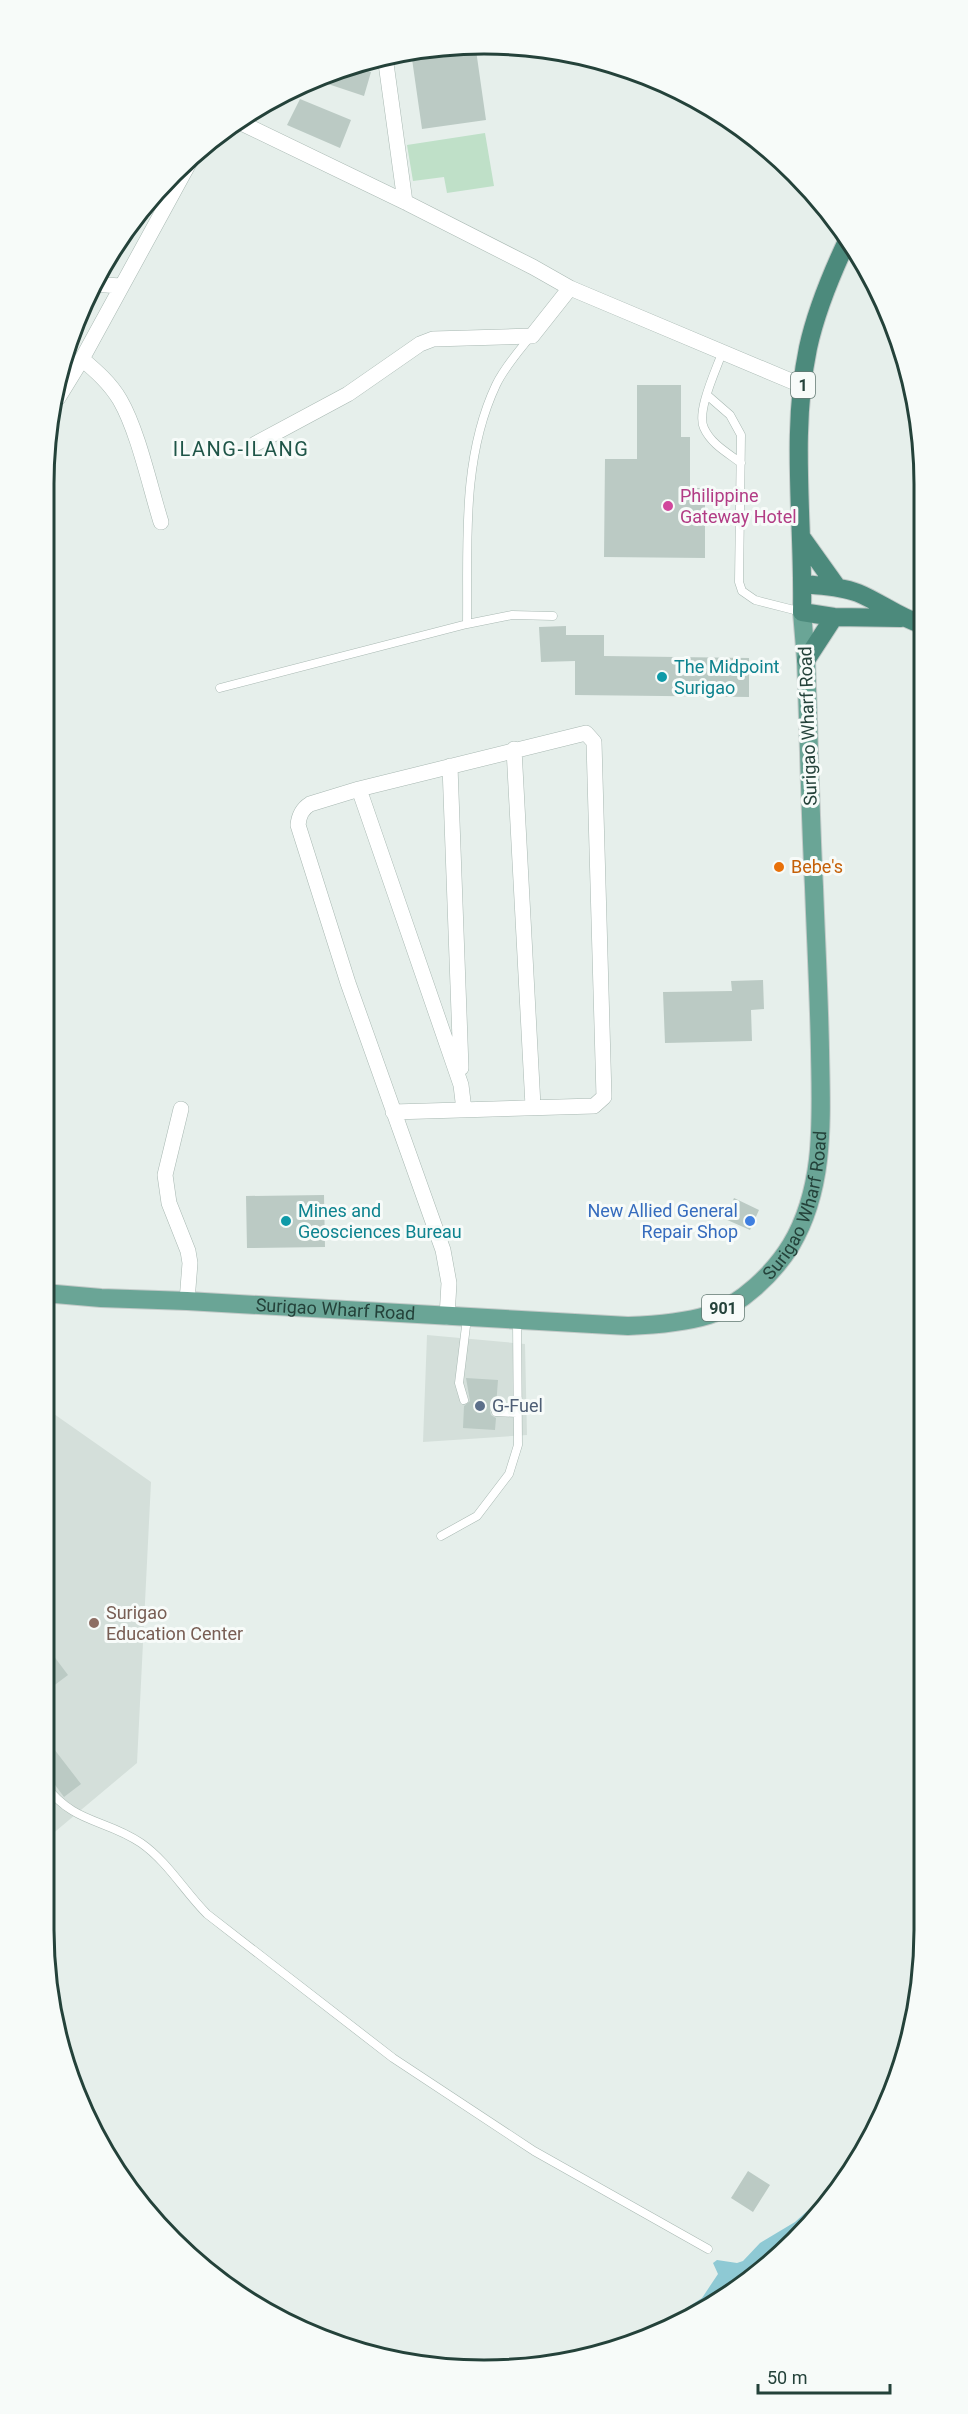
<svg xmlns="http://www.w3.org/2000/svg" width="968" height="2414" font-family="Roboto,sans-serif">
<rect width="100%" height="100%" fill="#e6efeb"/>
<path fill="#d4dfda" d="M 427,1335 L 525,1344 L 527,1435 L 423,1442 Z
M 44,1407 L 151,1482 L 137,1763 L 44,1841 Z"/>
<path fill="#bfe0c8" d="M 485,133 L 494,186 L 447,193 L 444,177 L 413,181 L 407,145 Z"/>
<path fill="#8ec9d4" d="M 844,2178 L 833,2198 L 728,2296 L 653,2337 L 666,2321 L 702,2298 L 718,2274 L 713,2263 L 717,2260 L 737,2263 L 743,2261 L 760,2243 L 795,2222 Z"/>
<path fill="#bbcac4" d="M 476,50 L 486,120 L 422,129 L 412,59 Z
M 351,66 L 371,72 L 364,96 L 328,84 L 332,73 Z
M 300,99 L 351,120 L 340,148 L 287,125 Z
M 637,385 L 681,385 L 681,437 L 690,437 L 690,488 L 705,488 L 705,558 L 604,557 L 605,459 L 637,459 Z
M 566,626 L 566,635 L 604,635 L 604,656 L 749,658 L 749,697 L 575,695 L 575,661 L 541,662 L 539,627 Z
M 763,980 L 764,1009 L 751,1010 L 752,1041 L 665,1043 L 663,992 L 732,991 L 731,981 Z
M 324,1195 L 325,1247 L 247,1248 L 246,1196 Z
M 734,1198 L 759,1210 L 750,1230 L 725,1219 Z
M 466,1378 L 498,1380 L 496,1406 L 490,1411 L 491,1415 L 496,1418 L 495,1430 L 463,1428 L 464,1406 L 470,1401 Z
M 44,1643 L 68,1675 L 44,1693 Z
M 44,1736 L 81,1784 L 64,1797 L 44,1770 Z
M 748,2171 L 770,2185 L 753,2212 L 731,2198 Z"/>
<g fill="none" stroke-linecap="round" stroke-linejoin="round">
<g stroke="#a8b8b2" stroke-width="9">
<path id="service" d="M 722,353 C 716,370 696,412 704,428 C 711,444 728,453 741,463
M 707,395 L 730,415 L 741,435 L 739,582 L 742,591 L 755,600 L 802,612
M 467,624 C 468,545 461,459 496,385 C 504,368 518,352 530,337
M 220,688 L 467,624 L 512,615 L 553,616
M 464,1400 L 459,1383 L 467,1318
M 496,1412 L 517,1413
M 441,1536 L 477,1516 L 509,1474 L 518,1445 L 517,1321
M 44,1784 C 75,1825 104,1818 141,1843 C 168,1862 184,1891 207,1914 L 393,2058 L 534,2151 L 708,2249"/>
</g>
<g stroke="#a8b8b2" stroke-width="16">
<path id="minor" d="M 385,56 L 405,202
M 237,121 L 405,202 L 533,267 L 570,288 L 803,386
M 93,284 L 120,286
M 82,359 C 96,371 110,383 120,400 C 138,431 150,487 161,522
M 58,398 L 82,359 L 193,156
M 255,444 L 348,394 L 420,344 L 433,339 L 532,336 L 570,288
M 514,749 L 533,1106
M 450,766 L 461,1068
M 359,789 L 461,1085 L 464,1110
M 181,1109 L 165,1175 L 169,1203 L 188,1251 L 190,1263 L 187,1301
M 393,1112 L 594,1106 L 604,1097 L 594,742 L 586,733 L 359,789 L 310,804 C 302,809 299,815 298,825 L 348,983 L 443,1250 L 449,1283 L 447,1317"/>
</g>
<g stroke="#c2cac8" stroke-width="20">
<g id="primary">
<path id="s1" d="M 44,1293 L 101,1298 L 187,1301 L 628,1326 C 655,1325 683,1323 709,1315 C 741,1305 774,1273 791,1245 C 826,1186 821,1117 820,1050 C 819,996 816,942 814,887 C 810,811 809,736 806,660 L 802,612"/>
</g>
</g>
<g stroke="#c2cac8" stroke-width="20">
<path id="trunk" d="M 847,241 C 831,275 816,311 808,348 C 790,434 804,525 802,612 L 834,617 L 901,618
M 802,538 L 837,587
M 803,584 C 821,586 841,586 858,593 C 880,602 898,617 921,624
M 806,660 L 834,617"/>
</g>
<use href="#service" stroke="#fff" stroke-width="8"/>
<use href="#minor" stroke="#fff" stroke-width="15"/>
<use href="#primary" stroke="#6aa596" stroke-width="18"/>
<use href="#trunk" stroke="#4c8a7c" stroke-width="18"/>
</g>
<circle fill="#d1479c" stroke="#f7fbf9" stroke-width="2" cx="668" cy="506" r="6"/>
<g fill="#0f9aa8" stroke="#f7fbf9" stroke-width="2">
<circle cx="662" cy="677" r="6"/>
<circle cx="286" cy="1221" r="6"/>
</g>
<circle fill="#e8710a" stroke="#f7fbf9" stroke-width="2" cx="779" cy="867" r="6"/>
<circle fill="#3f7fe0" stroke="#f7fbf9" stroke-width="2" cx="750" cy="1221" r="6"/>
<circle fill="#5c6f8a" stroke="#f7fbf9" stroke-width="2" cx="480" cy="1406" r="6"/>
<circle fill="#8d6e63" stroke="#f7fbf9" stroke-width="2" cx="94" cy="1623" r="6"/>
<g text-anchor="middle" stroke-width="6" stroke-linejoin="round" paint-order="stroke">
<g fill="#f7fbf9" stroke="#637a73" stroke-width="1.5">
<rect x="791" y="372" width="24" height="26" rx="4.5"/>
<rect x="702" y="1295" width="42" height="26" rx="4.5"/>
</g>
<g font-size="16" font-weight="bold" fill="#24423a">
<text x="803" y="391">1</text>
<text x="723" y="1314">901</text>
</g>
<g font-size="18" fill="#b23c85" stroke="#f7fbf9" text-anchor="start">
<text x="680" y="502">Philippine<tspan x="680" dy="21">Gateway Hotel</tspan></text>
</g>
<g font-size="18" fill="#0d838f" stroke="#f7fbf9" text-anchor="start">
<text x="674" y="673">The Midpoint<tspan x="674" dy="21">Surigao</tspan></text>
<text x="298" y="1217">Mines and<tspan x="298" dy="21">Geosciences Bureau</tspan></text>
</g>
<g font-size="18" fill="#24423a" stroke="#f7fbf9">
<text transform="translate(808 726) rotate(-92)" y="6">Surigao Wharf Road</text>
<text dy="6" stroke="none"><textPath href="#s1" startOffset="816">Surigao Wharf Road</textPath></text>
<text dy="6" stroke="none"><textPath href="#s1" startOffset="292">Surigao Wharf Road</textPath></text>
</g>
<g font-size="18" fill="#c56008" stroke="#f7fbf9" text-anchor="start">
<text x="791" y="873">Bebe's</text>
</g>
<g font-size="18" fill="#366cbe" stroke="#f7fbf9" text-anchor="end">
<text x="738" y="1217">New Allied General<tspan x="738" dy="21">Repair Shop</tspan></text>
</g>
<g font-size="18" fill="#4e5e75" stroke="#f7fbf9" text-anchor="start">
<text x="492" y="1412">G-Fuel</text>
</g>
<g font-size="18" fill="#785e54" stroke="#f7fbf9" text-anchor="start">
<text x="106" y="1619">Surigao<tspan x="106" dy="21">Education Center</tspan></text>
</g>
<g font-size="20" letter-spacing="1.5" fill="#1f5548" stroke="#f7fbf9">
<text x="241" y="456">ILANG-ILANG</text>
</g>
</g>
<path d="M0 0H968V2414H0ZM484 54H484A430 430 0 0 1 914 484V1930A430 430 0 0 1 484 2360H484A430 430 0 0 1 54 1930V484A430 430 0 0 1 484 54Z" fill="#f7fbf9" fill-rule="evenodd"/>
<path fill="none" stroke="#24423a" stroke-width="3" d="M484 54H484A430 430 0 0 1 914 484V1930A430 430 0 0 1 484 2360H484A430 430 0 0 1 54 1930V484A430 430 0 0 1 484 54Z"/>
<path d="M758 2384v9h132v-9" fill="none" stroke="#24423a" stroke-width="3"/>
<text x="767" y="2384" font-size="18" fill="#24423a" stroke="#f7fbf9" stroke-width="4.5" paint-order="stroke">50 m</text>
</svg>
